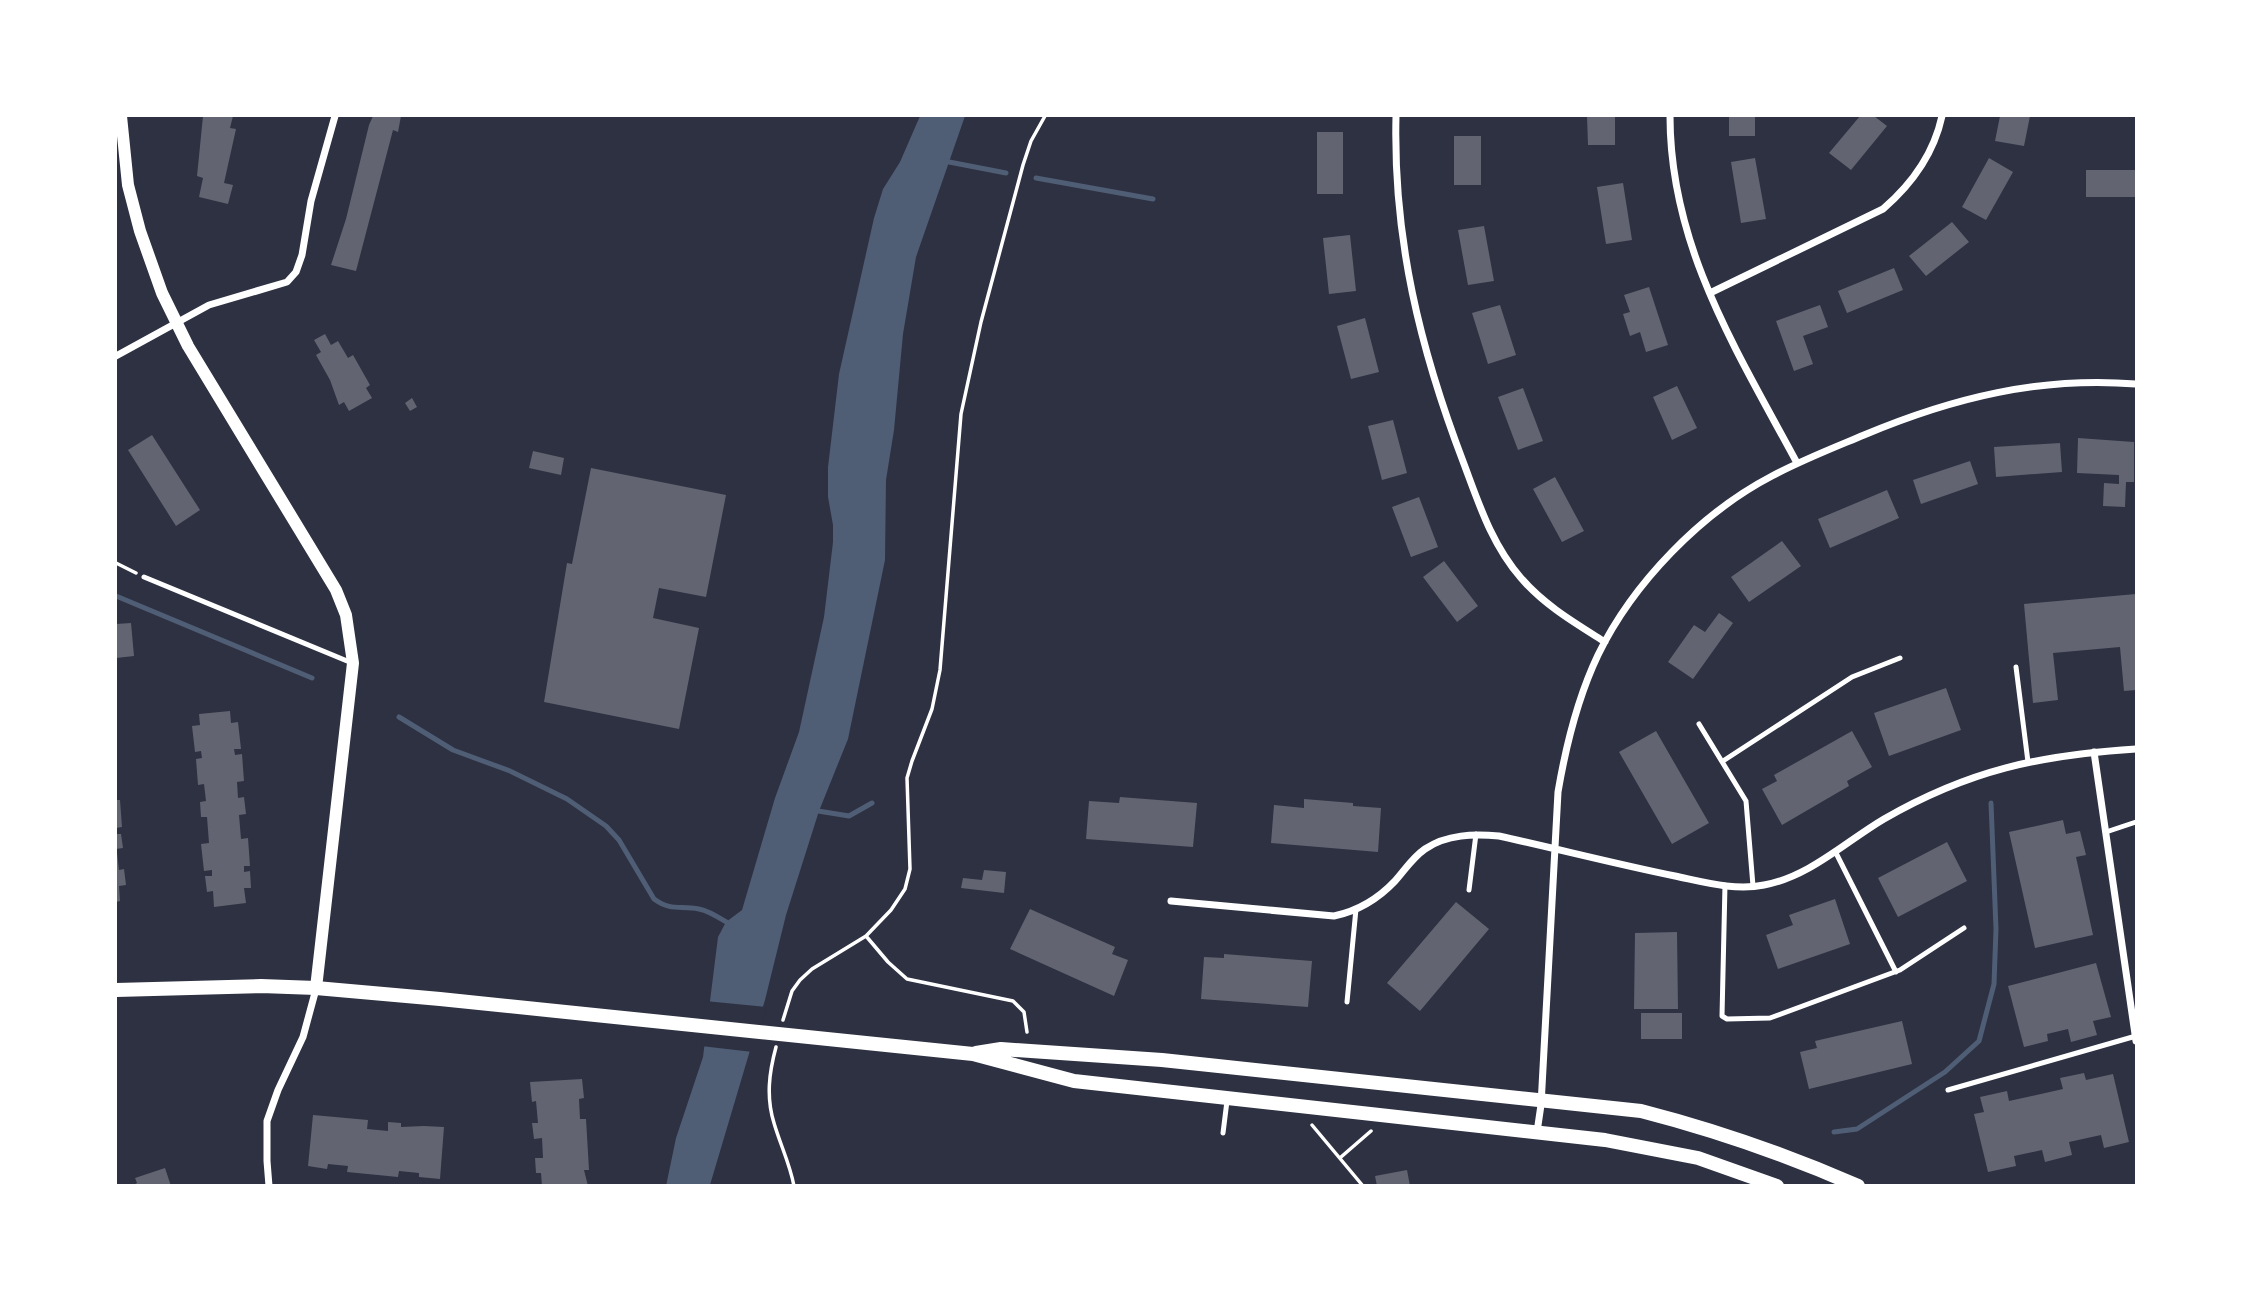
<svg xmlns="http://www.w3.org/2000/svg" width="2252" height="1301" font-family="Manrope,sans-serif">
<rect width="100%" height="100%" fill="#2d3142"/>
<path fill="#4f5d75" d="M 920,116 L 965,116 L 916,257 L 903,334 L 894,430 L 886,480 L 885,560 L 848,739 L 819,811 L 786,915 L 765,1000 L 710,1185 L 666,1186 L 676,1138 L 703,1057 L 718,937 L 726,922 L 742,910 L 775,798 L 799,732 L 824,617 L 833,542 L 833,525 L 828,497 L 828,467 L 839,374 L 874,218 L 883,189 L 900,162 Z"/>
<path fill="#2d3142" d="M 705,1001 L 767,1007 L 753,1052 L 701,1046 Z"/>
<g fill="none" stroke-linecap="round" stroke-linejoin="round">
<path stroke="#4f5d75" stroke-width="5" d="M 944,161 L 1006,173
M 1036,178 L 1153,199
M 116,596 L 312,678
M 399,717 L 453,750 L 510,771 L 567,799 L 606,826 L 619,840 L 654,899 C 672,912 681,905 699,909 C 710,911 721,919 731,925
M 812,810 L 849,816 L 872,803
M 1834,1132 L 1857,1129 L 1945,1072 L 1979,1041 L 1994,984 L 1996,929 L 1991,803"/>
</g>
<path fill="#626471" d="M 203,116 L 233,116 L 230,128 L 236,129 L 224,183 L 233,185 L 228,204 L 199,197 L 203,178 L 197,176 Z
M 373,116 L 401,116 L 398,132 L 393,130 L 356,271 L 331,265 L 346,219 L 369,125 Z
M 1587,116 L 1615,116 L 1615,145 L 1588,145 Z
M 1729,116 L 1755,116 L 1755,136 L 1729,136 Z
M 1860,116 L 1874,116 L 1887,126 L 1851,170 L 1829,153 Z
M 2000,116 L 2030,116 L 2024,146 L 1995,141 Z
M 1317,132 L 1343,132 L 1343,194 L 1317,194 Z
M 1454,136 L 1481,136 L 1481,185 L 1454,185 Z
M 1755,158 L 1766,219 L 1741,223 L 1731,162 Z
M 1989,158 L 2013,172 L 1986,220 L 1962,207 Z
M 2086,170 L 2136,170 L 2136,197 L 2086,197 Z
M 1623,183 L 1632,240 L 1606,244 L 1597,187 Z
M 1952,222 L 1969,242 L 1926,276 L 1909,256 Z
M 1484,226 L 1494,281 L 1468,285 L 1458,230 Z
M 1350,235 L 1356,291 L 1329,294 L 1323,238 Z
M 1894,268 L 1903,290 L 1847,313 L 1838,291 Z
M 1649,287 L 1668,345 L 1646,352 L 1640,332 L 1630,336 L 1623,314 L 1630,312 L 1624,295 Z
M 1500,305 L 1516,355 L 1488,364 L 1472,313 Z
M 1820,305 L 1828,327 L 1803,336 L 1813,364 L 1794,371 L 1776,321 Z
M 1365,318 L 1379,372 L 1351,379 L 1337,326 Z
M 325,334 L 331,345 L 338,341 L 348,358 L 353,355 L 370,385 L 366,388 L 372,398 L 349,411 L 344,402 L 339,405 L 330,380 L 316,355 L 321,352 L 314,340 Z
M 1677,386 L 1697,428 L 1672,440 L 1653,397 Z
M 1523,388 L 1543,441 L 1518,450 L 1498,397 Z
M 412,398 L 417,407 L 410,411 L 405,403 Z
M 1393,420 L 1407,473 L 1382,480 L 1368,426 Z
M 152,435 L 200,510 L 176,526 L 128,450 Z
M 2078,438 L 2134,442 L 2134,482 L 2126,482 L 2125,507 L 2103,506 L 2104,483 L 2119,484 L 2119,475 L 2077,473 Z
M 2060,443 L 2062,472 L 1996,477 L 1994,447 Z
M 533,451 L 564,458 L 561,475 L 529,468 Z
M 1970,461 L 1978,484 L 1921,504 L 1913,480 Z
M 591,468 L 726,495 L 706,597 L 659,588 L 653,618 L 699,628 L 679,729 L 544,702 L 567,563 L 572,564 Z
M 1555,477 L 1584,531 L 1562,542 L 1533,489 Z
M 1887,490 L 1899,518 L 1830,548 L 1818,519 Z
M 1419,497 L 1438,547 L 1411,557 L 1392,507 Z
M 1782,541 L 1801,566 L 1749,602 L 1731,577 Z
M 1444,561 L 1478,606 L 1457,622 L 1423,577 Z
M 2136,594 L 2136,690 L 2124,691 L 2120,647 L 2053,653 L 2058,700 L 2033,703 L 2024,604 Z
M 1719,613 L 1733,623 L 1693,679 L 1668,662 L 1694,625 L 1705,632 Z
M 131,623 L 134,656 L 116,658 L 116,624 Z
M 1946,688 L 1961,730 L 1889,756 L 1874,713 Z
M 230,711 L 231,723 L 238,722 L 241,749 L 234,749 L 235,755 L 242,754 L 244,781 L 237,782 L 238,798 L 244,797 L 246,814 L 239,815 L 241,839 L 248,838 L 250,866 L 244,866 L 244,872 L 250,871 L 251,888 L 244,888 L 246,903 L 214,907 L 213,891 L 207,892 L 205,876 L 212,876 L 212,870 L 204,871 L 201,844 L 209,843 L 207,817 L 201,817 L 200,802 L 206,801 L 204,784 L 198,785 L 196,759 L 202,758 L 201,751 L 195,752 L 192,726 L 200,725 L 199,714 Z
M 1656,731 L 1709,823 L 1672,844 L 1619,752 Z
M 1852,731 L 1872,767 L 1847,781 L 1849,786 L 1782,825 L 1762,789 L 1777,781 L 1774,775 Z
M 1120,797 L 1197,803 L 1193,847 L 1086,839 L 1089,801 L 1119,803 Z
M 1304,799 L 1353,803 L 1353,806 L 1381,808 L 1378,852 L 1271,843 L 1274,805 L 1304,808 Z
M 116,800 L 120,800 L 122,827 L 116,828 Z
M 2063,820 L 2066,834 L 2080,831 L 2086,855 L 2076,857 L 2093,935 L 2035,948 L 2009,832 Z
M 116,834 L 121,834 L 123,848 L 116,849 Z
M 1947,842 L 1967,881 L 1898,917 L 1878,878 Z
M 117,853 L 119,870 L 124,869 L 126,885 L 119,886 L 120,901 L 116,902 L 116,854 Z
M 984,870 L 1006,872 L 1004,893 L 961,888 L 963,878 L 982,880 Z
M 1835,899 L 1850,944 L 1778,969 L 1766,935 L 1793,925 L 1789,915 Z
M 1456,902 L 1489,929 L 1420,1011 L 1387,983 Z
M 1030,909 L 1115,947 L 1112,954 L 1128,960 L 1114,996 L 1010,949 Z
M 1677,932 L 1678,1009 L 1634,1009 L 1635,933 Z
M 1224,954 L 1312,961 L 1308,1007 L 1201,999 L 1204,957 L 1224,958 Z
M 2096,963 L 2111,1017 L 2093,1021 L 2097,1035 L 2071,1042 L 2068,1029 L 2047,1034 L 2048,1041 L 2024,1047 L 2008,986 Z
M 1641,1013 L 1682,1013 L 1682,1039 L 1641,1039 Z
M 1902,1021 L 1912,1064 L 1809,1089 L 1800,1052 L 1817,1048 L 1815,1041 Z
M 2084,1073 L 2086,1080 L 2113,1074 L 2129,1142 L 2104,1148 L 2101,1135 L 2069,1142 L 2072,1155 L 2045,1162 L 2042,1150 L 2014,1156 L 2016,1166 L 1988,1172 L 1974,1114 L 1984,1112 L 1980,1097 L 2007,1091 L 2009,1101 L 2063,1089 L 2060,1078 Z
M 582,1079 L 584,1098 L 579,1099 L 580,1119 L 586,1119 L 589,1170 L 584,1170 L 588,1186 L 542,1186 L 541,1173 L 536,1173 L 535,1158 L 543,1158 L 542,1138 L 534,1139 L 532,1123 L 538,1123 L 536,1101 L 532,1102 L 530,1082 Z
M 313,1115 L 368,1120 L 367,1129 L 388,1131 L 388,1122 L 401,1123 L 401,1127 L 424,1126 L 444,1127 L 440,1179 L 419,1177 L 419,1173 L 399,1171 L 398,1177 L 347,1172 L 348,1166 L 328,1164 L 327,1169 L 308,1166 Z
M 165,1168 L 171,1186 L 132,1186 L 137,1183 L 135,1178 Z
M 1407,1170 L 1410,1186 L 1377,1186 L 1375,1176 Z"/>
<g fill="none" stroke-linecap="round" stroke-linejoin="round">
<path stroke="#fff" stroke-width="3.5" d="M 116,563 L 136,573
M 866,936 L 888,962 L 907,979 L 1013,1001 L 1024,1012 L 1027,1032
M 783,1020 L 792,991 L 800,980 L 812,969 L 866,936 L 891,910 L 905,889 L 910,869 L 907,778 L 912,761 L 932,709 L 940,670 L 961,414 L 981,322 L 1023,165 L 1031,141 L 1045,116
M 776,1047 C 769,1073 766,1097 774,1123 C 780,1144 790,1164 794,1186
M 1312,1125 L 1363,1186
M 1341,1157 L 1371,1131"/>
<path stroke="#fff" stroke-width="5" d="M 144,577 L 352,663
M 2016,667 L 2028,762
M 1699,724 L 1746,801 L 1753,886
M 1723,761 L 1852,677 L 1900,658
M 2106,832 L 2136,822
M 1835,851 L 1896,972
M 1725,885 L 1722,1016 L 1727,1019 L 1770,1018 L 1900,970 L 1964,928
M 1469,890 L 1476,834
M 1347,1002 L 1356,909
M 1948,1090 L 2136,1036
M 1223,1133 L 1227,1101"/>
<path stroke="#fff" stroke-width="7" d="M 1396,116 C 1393,239 1420,349 1464,464 C 1479,504 1492,545 1521,578 C 1544,605 1575,623 1605,642
M 1670,116 C 1670,247 1737,351 1797,463
M 1710,293 L 1883,209 C 1912,184 1934,153 1942,116
M 116,356 L 209,305 L 287,282 L 296,272 L 302,255 L 311,201 L 335,116
M 2094,752 L 2136,1041
M 1171,901 L 1334,916 C 1358,911 1378,899 1395,881 C 1405,870 1412,858 1425,849 C 1447,834 1474,834 1499,836 C 1558,849 1616,864 1675,876 C 1704,882 1735,891 1764,885 C 1809,877 1845,842 1884,819 C 1969,770 2040,755 2136,749
M 1537,1132 L 1541,1105 L 1558,792 C 1566,745 1577,699 1598,655 C 1633,583 1701,513 1772,476 C 1802,460 1833,448 1864,435 C 1952,398 2041,376 2136,384
M 269,1186 L 267,1161 L 267,1121 L 278,1090 L 303,1037 L 316,989"/>
<path stroke="#fff" stroke-width="12" d="M 121,116 L 128,185 L 140,231 L 162,293 L 188,346 L 336,590 L 346,615 L 353,663 L 316,988"/>
<path stroke="#fff" stroke-width="14" d="M 116,990 L 261,986 L 316,988 L 440,999 L 973,1054 L 1074,1081 L 1605,1140 L 1698,1158 L 1777,1186
M 976,1053 L 1001,1049 L 1162,1060 L 1641,1111 C 1715,1130 1787,1155 1858,1186"/>
</g>
<rect width="2252" height="1301" fill="none" stroke="#ffffff" stroke-width="234"/>
</svg>
